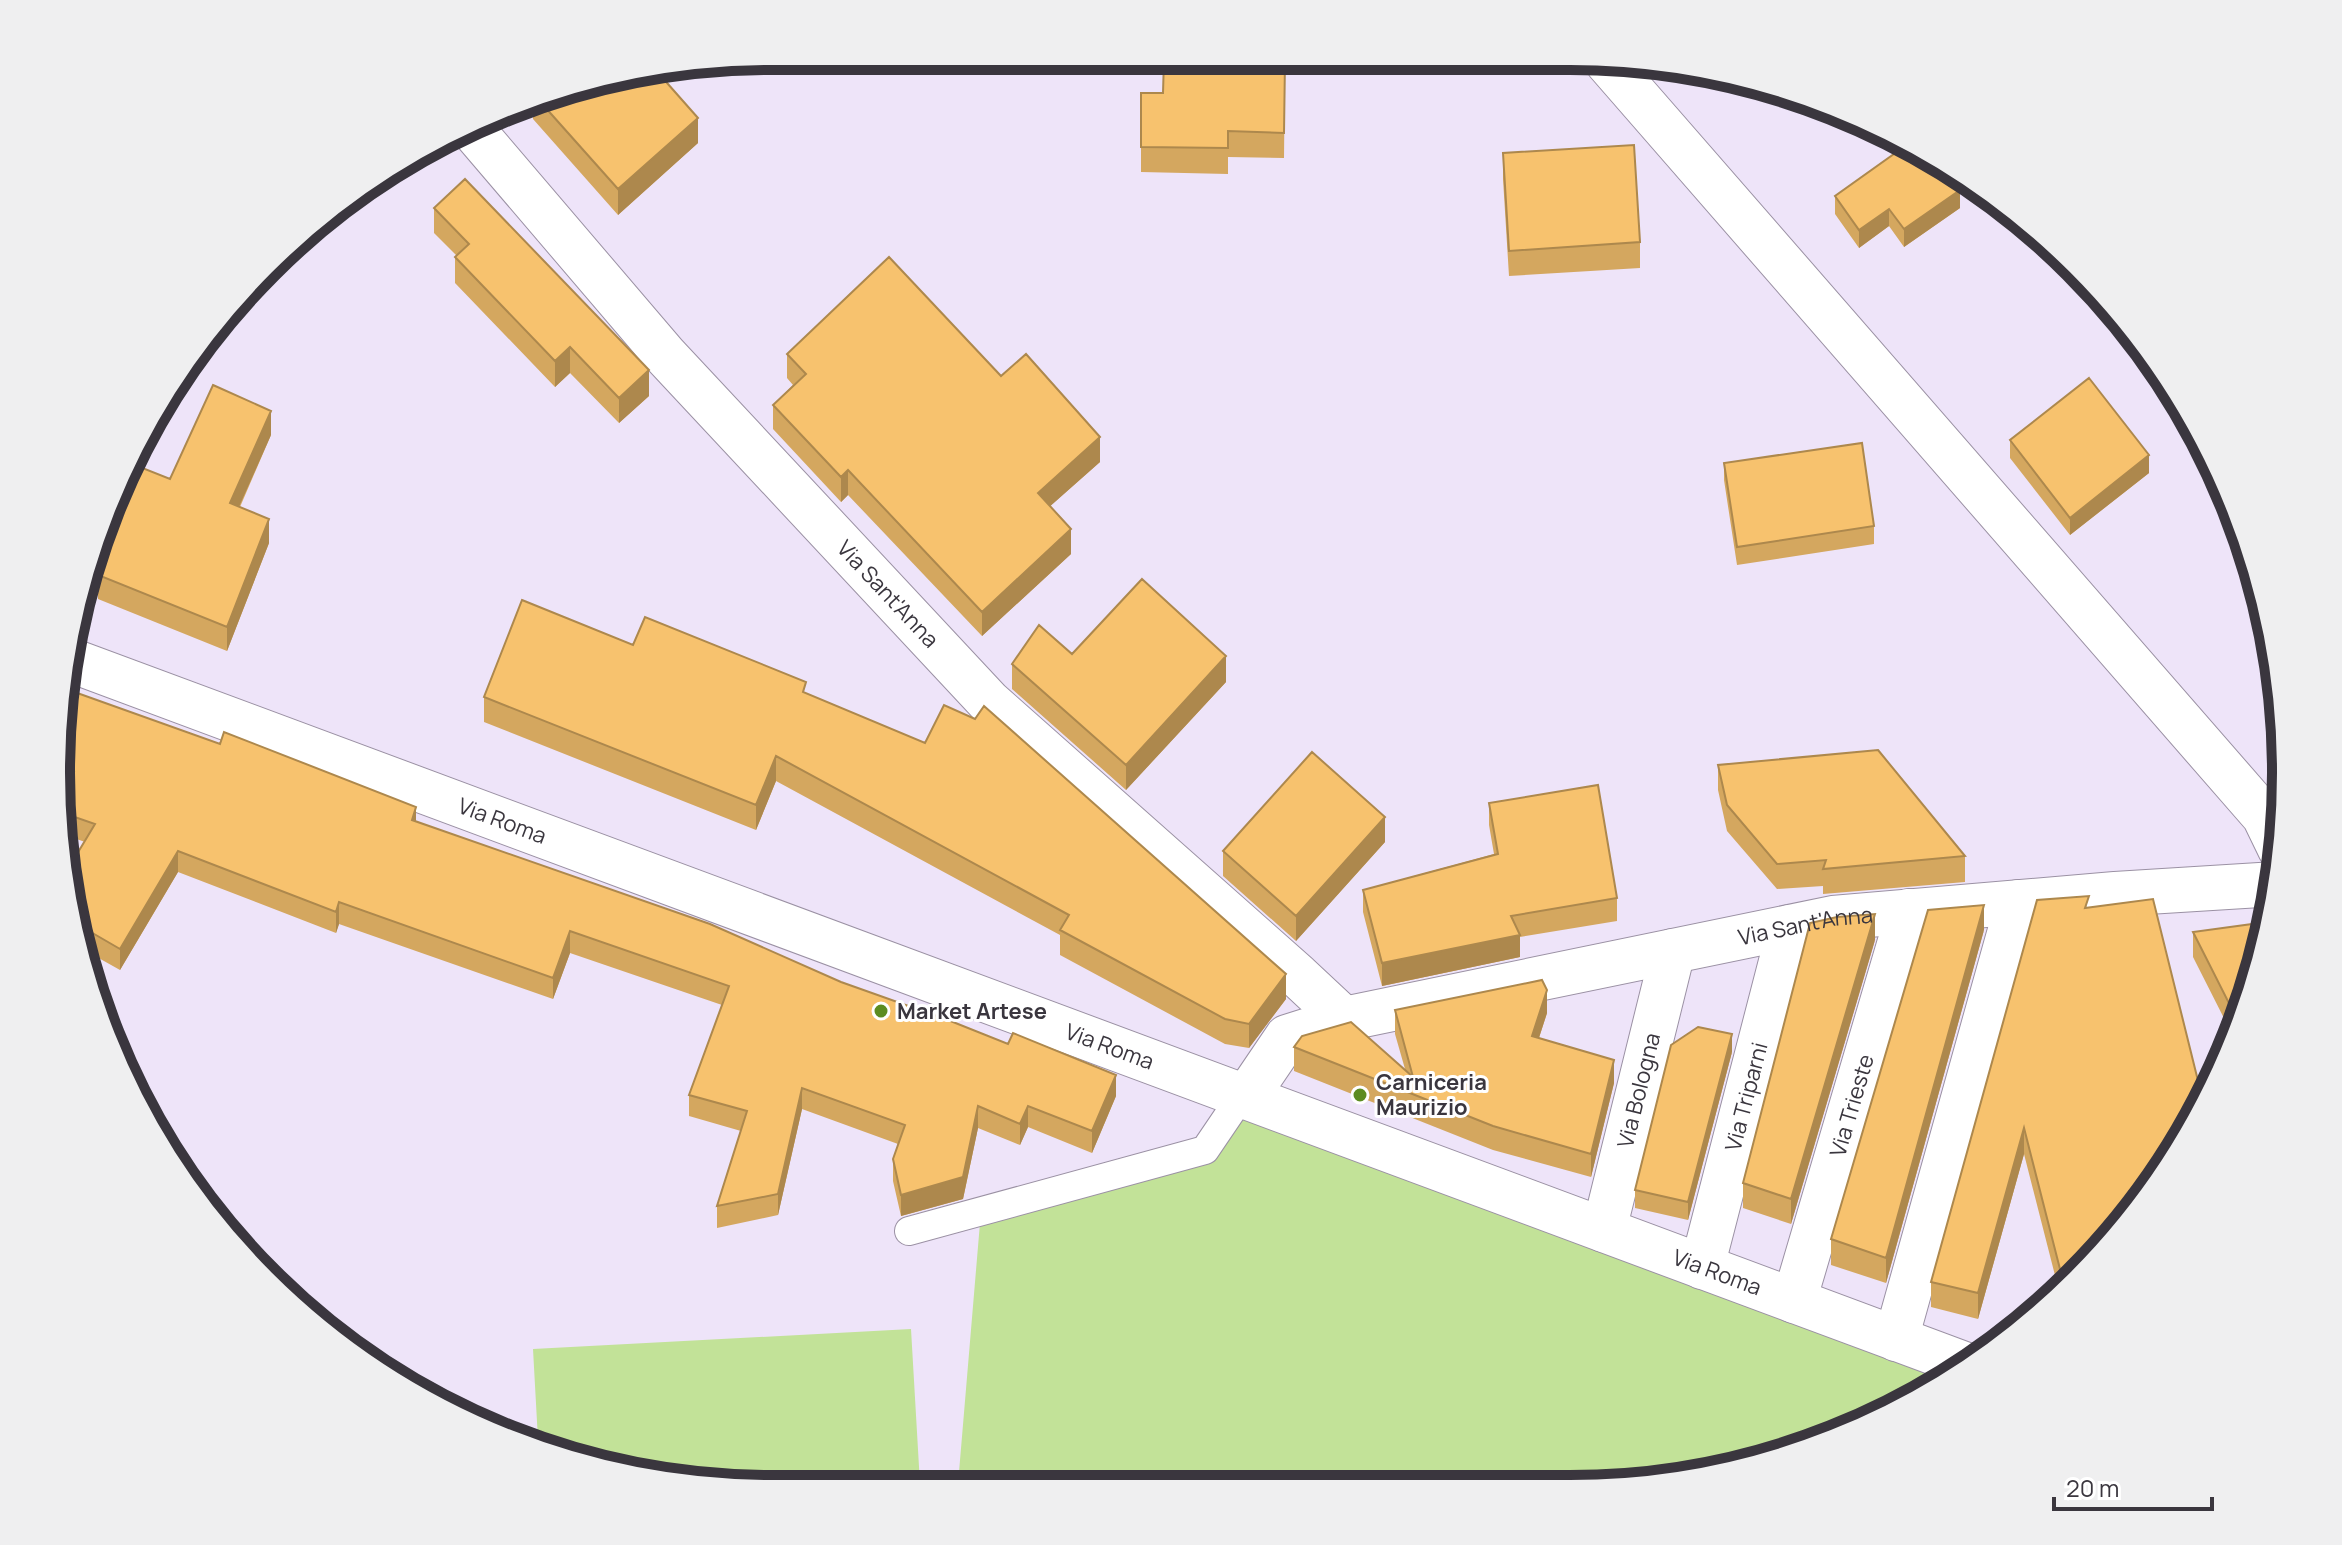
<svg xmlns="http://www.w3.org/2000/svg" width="2342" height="1545" font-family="Manrope,sans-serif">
<rect width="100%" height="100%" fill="#eee4f9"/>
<path fill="#c2e298" d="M 1247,1096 L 1968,1365 L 1886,1415 L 1755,1465 L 1616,1487 L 958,1484 L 981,1211 L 1205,1150 Z
M 911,1329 L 920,1484 L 679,1483 L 538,1440 L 533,1349 Z"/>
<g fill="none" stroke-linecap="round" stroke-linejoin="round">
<g stroke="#9b91a4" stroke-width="30">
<path id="lane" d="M 909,1231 L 1205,1150 L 1243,1094"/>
</g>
<g stroke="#9b91a4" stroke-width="46">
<g id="street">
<path d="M 1607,62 L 2264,816 L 2280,849"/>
<path id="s1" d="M 472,129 L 665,355 L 989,702 L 1298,976 L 1344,1019"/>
<path id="s2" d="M 1247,1096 L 1287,1037 L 1344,1019 L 1833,918 L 2115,894 L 2276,884"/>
<path id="s3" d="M 1604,1230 L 1673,951"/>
<path id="s4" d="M 1702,1267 L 1790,927"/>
<path id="s5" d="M 1794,1301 L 1909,911"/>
<path d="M 1896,1339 L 2018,902"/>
</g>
</g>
<g stroke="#9b91a4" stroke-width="46">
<g id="secondary">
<path id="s6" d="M 73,661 L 1967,1365"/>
</g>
</g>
<use href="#lane" stroke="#fff" stroke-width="28"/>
<use href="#street" stroke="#fff" stroke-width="44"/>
<use href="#secondary" stroke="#fff" stroke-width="44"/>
</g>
<path fill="#d4a75f" d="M 1285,60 L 1284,158 L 1228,157 L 1228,174 L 1141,172 L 1141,93 L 1163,93 Z
M 543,94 L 698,143 L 618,215 L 533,119 L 533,99 Z
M 1503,153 L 1640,242 L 1640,268 L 1509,276 L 1503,179 Z
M 1835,196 L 1960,208 L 1904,247 L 1889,226 L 1859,248 L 1835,214 Z
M 434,208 L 649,396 L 619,423 L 570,373 L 555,387 L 455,283 L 455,257 L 457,256 L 434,233 Z
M 787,354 L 1001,376 L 1100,462 L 1050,506 L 1071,554 L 982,636 L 848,495 L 841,502 L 773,429 L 773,405 L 793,385 L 787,378 Z
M 271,435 L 240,507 L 269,543 L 227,651 L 98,599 L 98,575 L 170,479 Z
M 2010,440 L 2149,473 L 2070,535 L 2010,458 Z
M 1724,463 L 1874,526 L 1874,544 L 1737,565 L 1724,480 Z
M 633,645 L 806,693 L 1286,999 L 1249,1048 L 1225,1044 L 1060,955 L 1060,935 L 776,781 L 756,830 L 484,722 L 484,697 Z
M 1072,654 L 1226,682 L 1126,790 L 1012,689 L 1012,664 Z
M 58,725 L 416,821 L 841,982 L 1116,1096 L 1092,1153 L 1028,1127 L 1020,1145 L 978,1128 L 963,1199 L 901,1216 L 893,1181 L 893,1159 L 898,1144 L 802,1109 L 778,1215 L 717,1228 L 717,1206 L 741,1131 L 689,1116 L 689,1095 L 722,1005 L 570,953 L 553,999 L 339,924 L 336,933 L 178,872 L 120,970 L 79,947 L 71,864 L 85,842 L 68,836 L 65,798 L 67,791 L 64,789 Z
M 1718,765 L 1965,856 L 1965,882 L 1823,894 L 1823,886 L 1777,889 L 1727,831 L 1718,790 Z
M 1489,803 L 1617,898 L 1617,921 L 1520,937 L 1520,957 L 1382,986 L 1363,912 L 1363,890 L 1494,854 L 1489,825 Z
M 1385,842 L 1296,941 L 1223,876 L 1223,851 Z
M 2089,907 L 2108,1245 L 2059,1291 L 2024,1154 L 1978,1319 L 1931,1307 L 1931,1282 Z
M 1984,930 L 1886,1283 L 1831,1265 L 1831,1239 Z
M 2193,932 L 2248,1003 L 2233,1036 L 2193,957 Z
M 1875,940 L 1791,1224 L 1743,1208 L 1743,1183 Z
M 1395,1010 L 1547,1013 L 1539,1038 L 1614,1083 L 1591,1177 L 1493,1150 L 1294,1071 L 1294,1047 L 1405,1069 L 1395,1034 Z
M 1732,1052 L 1688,1220 L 1635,1208 L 1635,1190 Z"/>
<path fill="#ad884d" d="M 698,118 L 698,143 L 618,215 L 618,189 Z
M 1960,190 L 1960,208 L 1904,247 L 1904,229 Z
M 1889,209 L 1889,226 L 1859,248 L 1859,230 Z
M 570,347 L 570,373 L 555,387 L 555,361 Z
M 649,370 L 649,396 L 619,423 L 619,398 Z
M 271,411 L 271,435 L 230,527 L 230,503 Z
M 1100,437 L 1100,462 L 1038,517 L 1038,493 Z
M 2149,455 L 2149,473 L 2070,535 L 2070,518 Z
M 848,470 L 848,495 L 841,502 L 841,477 Z
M 269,519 L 269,543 L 227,651 L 227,627 Z
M 1071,529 L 1071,554 L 982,636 L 982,612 Z
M 1226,656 L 1226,682 L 1126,790 L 1126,765 Z
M 776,756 L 776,781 L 756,830 L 756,805 Z
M 416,807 L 416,828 L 412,820 Z
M 1385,817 L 1385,842 L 1296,941 L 1296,916 Z
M 178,851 L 178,872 L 120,970 L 120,949 Z
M 339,902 L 339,924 L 336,933 L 336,912 Z
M 1984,905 L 1984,930 L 1886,1283 L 1886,1258 Z
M 1875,914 L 1875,940 L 1791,1224 L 1791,1199 Z
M 570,931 L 570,953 L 553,999 L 553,978 Z
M 1520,935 L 1520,957 L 1382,986 L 1382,963 Z
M 1286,974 L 1286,999 L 1249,1048 L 1249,1024 Z
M 1547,990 L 1547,1013 L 1532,1059 L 1532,1036 Z
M 1732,1034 L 1732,1052 L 1688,1220 L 1688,1202 Z
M 1614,1060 L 1614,1083 L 1591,1177 L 1591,1154 Z
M 1116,1075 L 1116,1096 L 1092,1153 L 1092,1131 Z
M 802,1088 L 802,1109 L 778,1215 L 778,1194 Z
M 978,1106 L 978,1128 L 963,1199 L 901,1216 L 901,1195 Z
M 1028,1106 L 1028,1127 L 1020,1145 L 1020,1124 Z
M 2024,1128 L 2024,1154 L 1978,1319 L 1978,1293 Z
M 2084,1267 L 2061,1289 L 2061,1273 Z"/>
<path fill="#f7c26e" stroke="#ad884d" stroke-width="2" d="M 1164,59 L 1285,60 L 1284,133 L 1228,131 L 1228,148 L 1141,147 L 1141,93 L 1163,93 Z
M 660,75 L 698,118 L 618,189 L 536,97 L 543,94 Z
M 1908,144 L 1945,169 L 1960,190 L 1904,229 L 1889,209 L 1859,230 L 1835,196 Z
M 1634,145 L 1640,242 L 1509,251 L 1503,153 Z
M 465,179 L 649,370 L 619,398 L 570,347 L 555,361 L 455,257 L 469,244 L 434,208 Z
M 889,257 L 1001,376 L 1026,354 L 1100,437 L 1038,493 L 1071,529 L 982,612 L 848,470 L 841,477 L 773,405 L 806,374 L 787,354 Z
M 2089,378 L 2149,455 L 2070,518 L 2010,440 Z
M 213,385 L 271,411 L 230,503 L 269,519 L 227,627 L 98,575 L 140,467 L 170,479 Z
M 1862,443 L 1874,526 L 1737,547 L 1724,463 Z
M 1142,579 L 1226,656 L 1126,765 L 1012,664 L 1039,625 L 1072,654 Z
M 522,600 L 633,645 L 645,617 L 806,682 L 803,692 L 925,743 L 944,705 L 975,719 L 984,706 L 1286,974 L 1249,1024 L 1225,1019 L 1060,930 L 1069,915 L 776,756 L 756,805 L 484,697 Z
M 66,689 L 220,744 L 224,732 L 416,807 L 412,820 L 710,924 L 841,982 L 948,1020 L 1008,1044 L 1013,1033 L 1116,1075 L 1092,1131 L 1028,1106 L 1020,1124 L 978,1106 L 963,1177 L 901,1195 L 893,1159 L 905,1125 L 802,1088 L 778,1194 L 717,1206 L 747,1111 L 689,1095 L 729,986 L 570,931 L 553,978 L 339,902 L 336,912 L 178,851 L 120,949 L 77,924 L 71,864 L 95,824 L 66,814 L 65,798 L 74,772 L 62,767 L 58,725 Z
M 1878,750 L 1965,856 L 1823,869 L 1826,860 L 1777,864 L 1727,805 L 1718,765 Z
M 1312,752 L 1385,817 L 1296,916 L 1223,851 Z
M 1598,785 L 1617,898 L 1511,916 L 1520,935 L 1382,963 L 1363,890 L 1498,854 L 1489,803 Z
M 2089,896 L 2085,908 L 2153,899 L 2203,1101 L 2190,1131 L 2108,1245 L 2084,1267 L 2061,1273 L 2024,1128 L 1978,1293 L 1931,1282 L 2037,900 Z
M 1984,905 L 1886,1258 L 1831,1239 L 1928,910 Z
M 1875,914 L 1791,1199 L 1743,1183 L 1810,923 L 1837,917 Z
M 2267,922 L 2248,1003 L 2239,1023 L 2193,932 Z
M 1542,980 L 1547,990 L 1532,1036 L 1614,1060 L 1591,1154 L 1493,1126 L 1294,1047 L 1302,1036 L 1351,1022 L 1413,1077 L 1395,1010 Z
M 1698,1027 L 1732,1034 L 1688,1202 L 1635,1190 L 1671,1045 Z"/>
<g fill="#5c8c21" stroke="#fff" stroke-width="3">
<circle cx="881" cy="1011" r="8"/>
<circle cx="1360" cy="1095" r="8"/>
</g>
<g text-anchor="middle" stroke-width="6" stroke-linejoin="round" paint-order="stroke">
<g font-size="22" fill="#3a363e" stroke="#fff">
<text dy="8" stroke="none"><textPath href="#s1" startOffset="624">Via Sant'Anna</textPath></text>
<text dy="8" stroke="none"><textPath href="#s6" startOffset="458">Via Roma</textPath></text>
<text dy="8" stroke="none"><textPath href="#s2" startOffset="602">Via Sant'Anna</textPath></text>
<text dy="8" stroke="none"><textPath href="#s6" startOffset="1106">Via Roma</textPath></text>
<text dy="8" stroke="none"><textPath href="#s3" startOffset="144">Via Bologna</textPath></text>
<text dy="8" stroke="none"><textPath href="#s4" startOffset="176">Via Triparni</textPath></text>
<text dy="8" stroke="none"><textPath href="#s5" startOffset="204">Via Trieste</textPath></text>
<text dy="8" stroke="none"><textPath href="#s6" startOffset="1754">Via Roma</textPath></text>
</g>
<g font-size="22" font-weight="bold" fill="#3a363e" stroke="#fff" text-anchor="start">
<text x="897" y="1019">Market Artese</text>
<text x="1376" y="1090">Carniceria<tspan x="1376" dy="25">Maurizio</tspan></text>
</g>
</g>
<path d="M0 0H2342V1545H0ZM772 70H1570A702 702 0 0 1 2272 772V773A702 702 0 0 1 1570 1475H772A702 702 0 0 1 70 773V772A702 702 0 0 1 772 70Z" fill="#efeff0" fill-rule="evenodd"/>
<path fill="none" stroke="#3a363e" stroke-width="10" d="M772 70H1570A702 702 0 0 1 2272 772V773A702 702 0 0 1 1570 1475H772A702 702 0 0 1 70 773V772A702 702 0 0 1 772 70Z"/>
<path d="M2054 1497v12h158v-12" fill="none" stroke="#3a363e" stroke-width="4"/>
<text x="2066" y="1497" font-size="24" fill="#3a363e" stroke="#ffffff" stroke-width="6" paint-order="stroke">20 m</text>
</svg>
